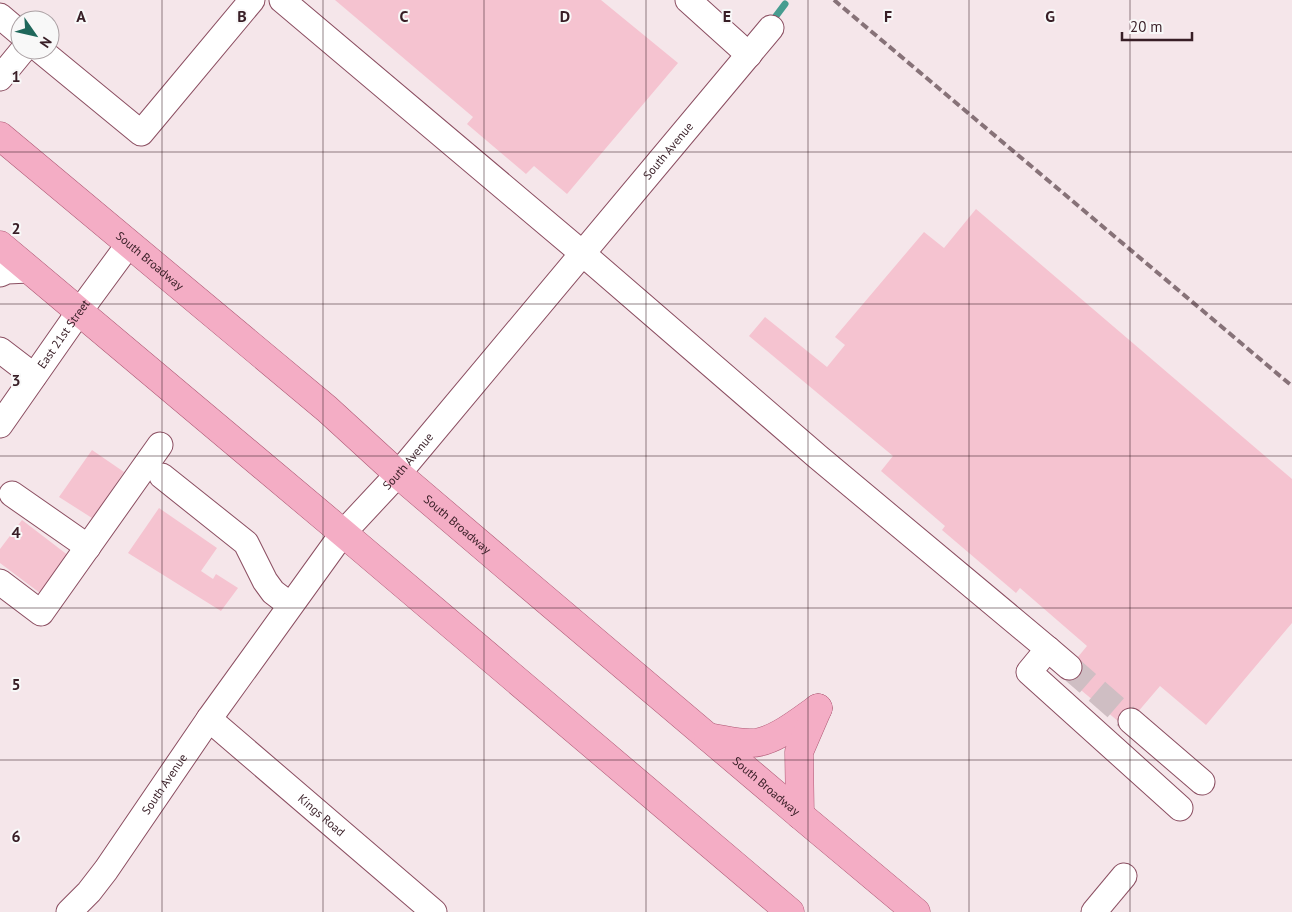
<svg xmlns="http://www.w3.org/2000/svg" width="1292" height="912" font-family="'PT Sans',sans-serif">
<rect width="100%" height="100%" fill="#f5e6ea"/>
<g fill="none" stroke-linecap="round" stroke-linejoin="round">
<path stroke="#479d90" stroke-width="7" d="M 770,24 L 785,4"/>
</g>
<path fill="#f5c3d0" d="M 335,0 L 601,0 L 678,63 L 567,194 L 534,166 L 526,174 L 467,124 L 473,117 Z
M 976,209 L 1292,479 L 1292,623 L 1206,725 L 1160,686 L 1125,727 L 1063,675 L 1087,646 L 1020,588 L 1016,593 L 942,530 L 945,526 L 881,471 L 893,456 L 749,336 L 765,317 L 827,367 L 845,345 L 835,337 L 924,232 L 944,248 Z
M 92,450 L 124,472 L 105,500 L 109,502 L 103,510 L 99,508 L 92,518 L 59,497 Z
M 159,508 L 217,548 L 201,571 L 213,579 L 216,574 L 238,588 L 221,611 L 128,553 Z
M 22,520 L 69,556 L 40,593 L 0,563 L 0,549 Z"/>
<g fill="none" stroke-linecap="round" stroke-linejoin="round">
<path stroke="#cfbec3" stroke-width="25" stroke-dasharray="25 12" stroke-linecap="butt" d="M 1069,667 L 1131,721"/>
<g stroke="#8b4e61" stroke-width="27">
<g id="minor">
<path d="M 282,0 L 582,253 L 818,457 L 1048,649 L 1029,672 L 1180,808"/>
<path d="M 688,0 L 749,55"/>
<path d="M 0,16 L 20,33"/>
<path d="M 40,50 L 141,133 L 252,0"/>
<path d="M 0,78 L 23,50"/>
<path d="M 0,274 L 7,271 L 29,270"/>
<path d="M 0,350 L 34,376"/>
<path id="s1" d="M 0,425 L 79,312 L 129,244"/>
<path d="M 162,476 L 246,543 L 265,581 L 273,592 L 290,605"/>
<path d="M 12,494 L 88,547"/>
<path d="M 0,582 L 41,613 L 160,445"/>
<path d="M 1048,649 L 1069,667"/>
<path id="s2" d="M 209,719 L 434,912"/>
<path d="M 1131,721 L 1202,782"/>
<path id="s3" d="M 69,912 L 89,892 L 106,870 L 209,719 L 343,533 L 398,474 L 771,28"/>
<path d="M 1094,912 L 1124,876"/>
</g>
</g>
<g stroke="#ae5874" stroke-width="29">
<g id="major">
<path id="s4" d="M 0,136 L 327,409 L 398,474 L 506,566 L 800,815 L 916,912"/>
<path d="M 0,245 L 343,533 L 790,912"/>
<path d="M 708,737 C 722,739 736,743 750,743 C 772,744 801,720 818,708"/>
<path d="M 800,815 L 799,752 L 818,708"/>
</g>
</g>
<use href="#minor" stroke="#fff" stroke-width="25"/>
<use href="#major" stroke="#f4adc5" stroke-width="28"/>
<path stroke="#877278" stroke-width="4" stroke-dasharray="8 4" stroke-linecap="butt" d="M 834,0 L 1292,386"/>
</g>
<path fill="none" stroke="#381e26" stroke-width="1" stroke-opacity="0.55" d="M 162,0 L 162,912M 323,0 L 323,912M 484,0 L 484,912M 646,0 L 646,912M 808,0 L 808,912M 969,0 L 969,912M 1130,0 L 1130,912M 0,152 L 1292,152M 0,304 L 1292,304M 0,456 L 1292,456M 0,608 L 1292,608M 0,760 L 1292,760"/>
<g text-anchor="middle" stroke-width="4" stroke-linejoin="round" paint-order="stroke">
<g font-size="12" fill="#381e26" stroke="#f8f8f8">
<text dy="4" stroke="none"><textPath href="#s3" startOffset="970">South Avenue</textPath></text>
<text dy="4" stroke="none"><textPath href="#s4" startOffset="195">South Broadway</textPath></text>
<text dy="4" stroke="none"><textPath href="#s1" startOffset="111">East 21st Street</textPath></text>
<text dy="4" stroke="none"><textPath href="#s3" startOffset="565">South Avenue</textPath></text>
<text dy="4" stroke="none"><textPath href="#s4" startOffset="600">South Broadway</textPath></text>
<text dy="4" stroke="none"><textPath href="#s3" startOffset="160">South Avenue</textPath></text>
<text dy="4" stroke="none"><textPath href="#s4" startOffset="1005">South Broadway</textPath></text>
<text dy="4" stroke="none"><textPath href="#s2" startOffset="148">Kings Road</textPath></text>
</g>
</g>
<g font-size="16" text-anchor="middle" font-weight="bold" fill="#381e26" stroke="#f8f8f8" stroke-width="4" stroke-linejoin="round" paint-order="stroke">
<text x="81" y="22">A</text>
<text x="242" y="22">B</text>
<text x="404" y="22">C</text>
<text x="565" y="22">D</text>
<text x="727" y="22">E</text>
<text x="888" y="22">F</text>
<text x="1050" y="22">G</text>
<text x="16" y="82">1</text>
<text x="16" y="234">2</text>
<text x="16" y="386">3</text>
<text x="16" y="538">4</text>
<text x="16" y="690">5</text>
<text x="16" y="842">6</text>
</g>
<g transform="translate(35 35) rotate(124)"><circle r="24" fill="#f8f8f8" stroke="#aba1a4"/>
<path d="M0-4L9 19L0 12L-9 19Z" fill="#1f675b"/>
<text y="-8" font-size="14" font-weight="bold" text-anchor="middle" fill="#381e26">N</text>
</g>
<path d="M1122 32v8h70v-8" fill="none" stroke="#381e26" stroke-width="2.5"/>
<text x="1130" y="32" font-size="15" fill="#381e26" stroke="#f8f8f8" stroke-width="4" paint-order="stroke">20 m</text>
</svg>
